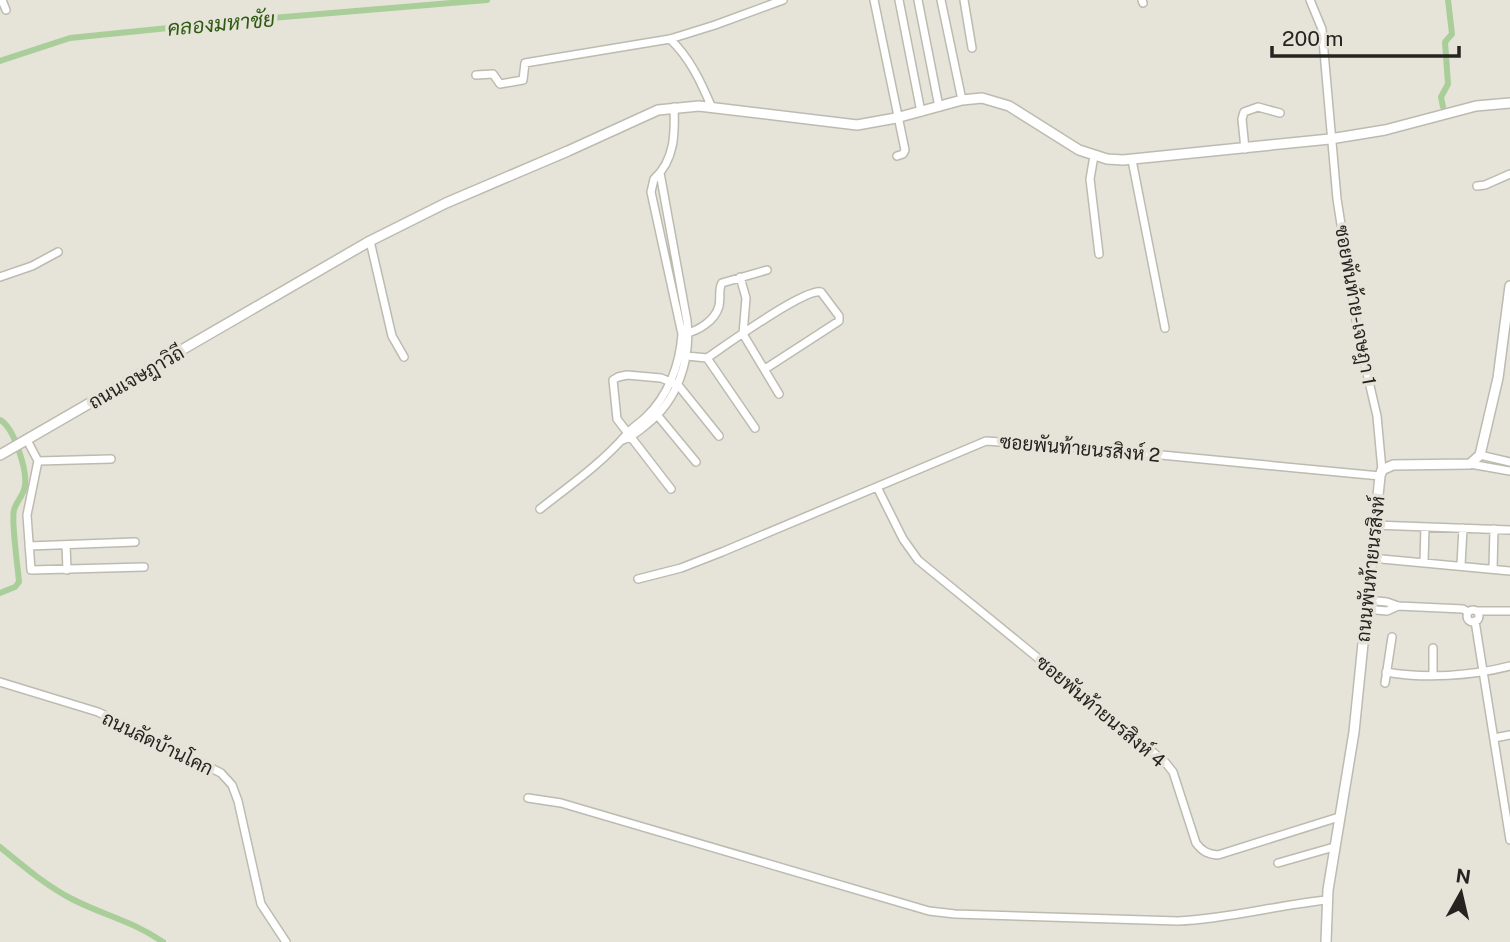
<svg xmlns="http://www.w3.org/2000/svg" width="1510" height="942" font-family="'Public Sans',Sarabun,sans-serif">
<rect width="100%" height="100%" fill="#e6e3d9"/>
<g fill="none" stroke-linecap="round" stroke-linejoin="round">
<path stroke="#aace99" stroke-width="6" d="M 0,61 L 70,38 L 247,20 L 487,0
M 1443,107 L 1441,97 L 1448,84 L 1445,42 L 1452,34 L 1448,0
M 0,420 C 14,427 27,470 25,485 C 24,496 16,501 14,510 C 11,521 18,568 19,582 L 15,587 L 0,593
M 0,847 C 22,865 44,884 70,898 C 102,915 131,920 163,942"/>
<g stroke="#bdbbb0" stroke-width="10">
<path id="minor" d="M 2,0 L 6,10
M 874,0 L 905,150 L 903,154 L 897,156
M 899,0 L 921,112
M 918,0 L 939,107
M 941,0 L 962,100
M 964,0 L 972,48
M 1142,0 L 1143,3
M 1310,0 L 1322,29 L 1337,199 L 1359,339 L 1377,416 L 1382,470
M 670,39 C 690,58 701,82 712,108
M 476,75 L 493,74 L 500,84 L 523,80 L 525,63 L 670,39 L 715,25 L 783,0
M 1245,149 L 1242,119 L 1244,112 L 1258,107 L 1280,113
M 1094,156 L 1090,179 L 1099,254
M 1132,160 L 1165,328
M 1477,186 L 1485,185 L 1510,174
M 370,241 L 392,336 L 404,357
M 0,277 L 32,266 L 58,252
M 740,277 L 746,298 L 743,334 L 779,394
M 684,334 C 698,331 715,321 719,306 C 721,297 718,290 722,283 L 767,270
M 687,356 L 707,358 L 755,428
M 707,358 C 726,345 805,288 821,292 L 839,316 L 839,321 L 765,369
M 658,416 L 696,462
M 27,440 L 38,461 L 27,515 L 31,570 L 144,567
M 623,440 C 632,437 639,431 646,425 C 678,400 691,360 687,321 L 660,173
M 1480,455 L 1510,462
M 38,461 L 111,459
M 1470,464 L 1510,471
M 877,487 L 903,539 L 918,560 L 1165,762 L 1173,772 L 1196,843 C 1202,851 1207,854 1218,855 L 1339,817
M 671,489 L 617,419 L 613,380 L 618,377 L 627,375 L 661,378 L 678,385 L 719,436
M 540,509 C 569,486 602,463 626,435 C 631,428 640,423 646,417 C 668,396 680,365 682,334 L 651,192 L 654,179 C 675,160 675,133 674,107
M 1374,525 L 1510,530
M 66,545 L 67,570
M 29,546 L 135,542
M 1371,558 L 1510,571
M 1424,562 L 1425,527
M 1461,565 L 1463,528
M 1493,569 L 1494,529
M 638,579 L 681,568 L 722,552 L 986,441 L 1099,449 L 1380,476
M 1366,600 L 1387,602 L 1398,606 L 1463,609 L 1468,612
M 1365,609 L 1387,611 L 1398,606
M1467 616a6 6 0 1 1 12 0a6 6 0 1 1-12 0Z
M 1477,611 L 1510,611
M 1475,621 L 1510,840
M 1386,672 C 1426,679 1471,676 1510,666
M 1433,674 L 1433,648
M 0,682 L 98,712 L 221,773 L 232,785 L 238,801 L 261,904 L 286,942
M 1385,683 L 1392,637
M 1494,738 L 1510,735
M 528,798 L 561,803 L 929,911 L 955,914 L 1178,921 C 1228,919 1277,905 1327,900
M 1278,863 L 1334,847"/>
</g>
<g stroke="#bdbbb0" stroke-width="12">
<path id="tertiary" d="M 0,455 L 370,241 L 446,203 L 568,151 L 658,110 L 699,106 L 857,125 L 896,118 L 962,100 L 982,98 L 1009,106 L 1079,150 L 1107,159 L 1123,160 L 1330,139 L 1385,130 L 1476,106 L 1510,103
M 1326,942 L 1328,890 L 1354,732 L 1380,476 L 1382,470 L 1393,465 L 1470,464 L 1480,455 L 1498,378 L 1510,286"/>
</g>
<use href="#minor" stroke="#fff" stroke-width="7"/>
<use href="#tertiary" stroke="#fff" stroke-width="9"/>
</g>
<g text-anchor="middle" stroke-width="7" stroke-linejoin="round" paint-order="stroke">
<g font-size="19" fill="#252420" stroke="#e6e3d9">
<text transform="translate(1356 305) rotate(80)" y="7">ซอยพันท้าย-เจษฎา 1</text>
<text transform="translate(136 377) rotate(-30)" y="7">ถนนเจษฎาวิถี</text>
<text transform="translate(1080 448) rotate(5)" y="7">ซอยพันท้ายนรสิงห์ 2</text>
<text transform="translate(1370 569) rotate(-84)" y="7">ถนนพันท้ายนรสิงห์</text>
<text transform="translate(1101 711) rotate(40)" y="7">ซอยพันท้ายนรสิงห์ 4</text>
<text transform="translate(158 743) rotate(26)" y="7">ถนนลัดบ้านโคก</text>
</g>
<g font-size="21" font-style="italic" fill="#2f5c12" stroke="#e6e3d9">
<text transform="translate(221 24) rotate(-5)" y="7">คลองมหาชัย</text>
</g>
</g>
<g transform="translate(1461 893) rotate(8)" stroke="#e6e3d9" stroke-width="5" paint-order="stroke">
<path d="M0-5L12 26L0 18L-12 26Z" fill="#252420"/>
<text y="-10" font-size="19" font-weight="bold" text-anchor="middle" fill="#252420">N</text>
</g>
<path d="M1272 46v10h187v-10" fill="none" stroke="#252420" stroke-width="3.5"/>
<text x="1282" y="46" font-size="21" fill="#252420" stroke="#e6e3d9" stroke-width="5" paint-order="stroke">200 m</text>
</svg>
